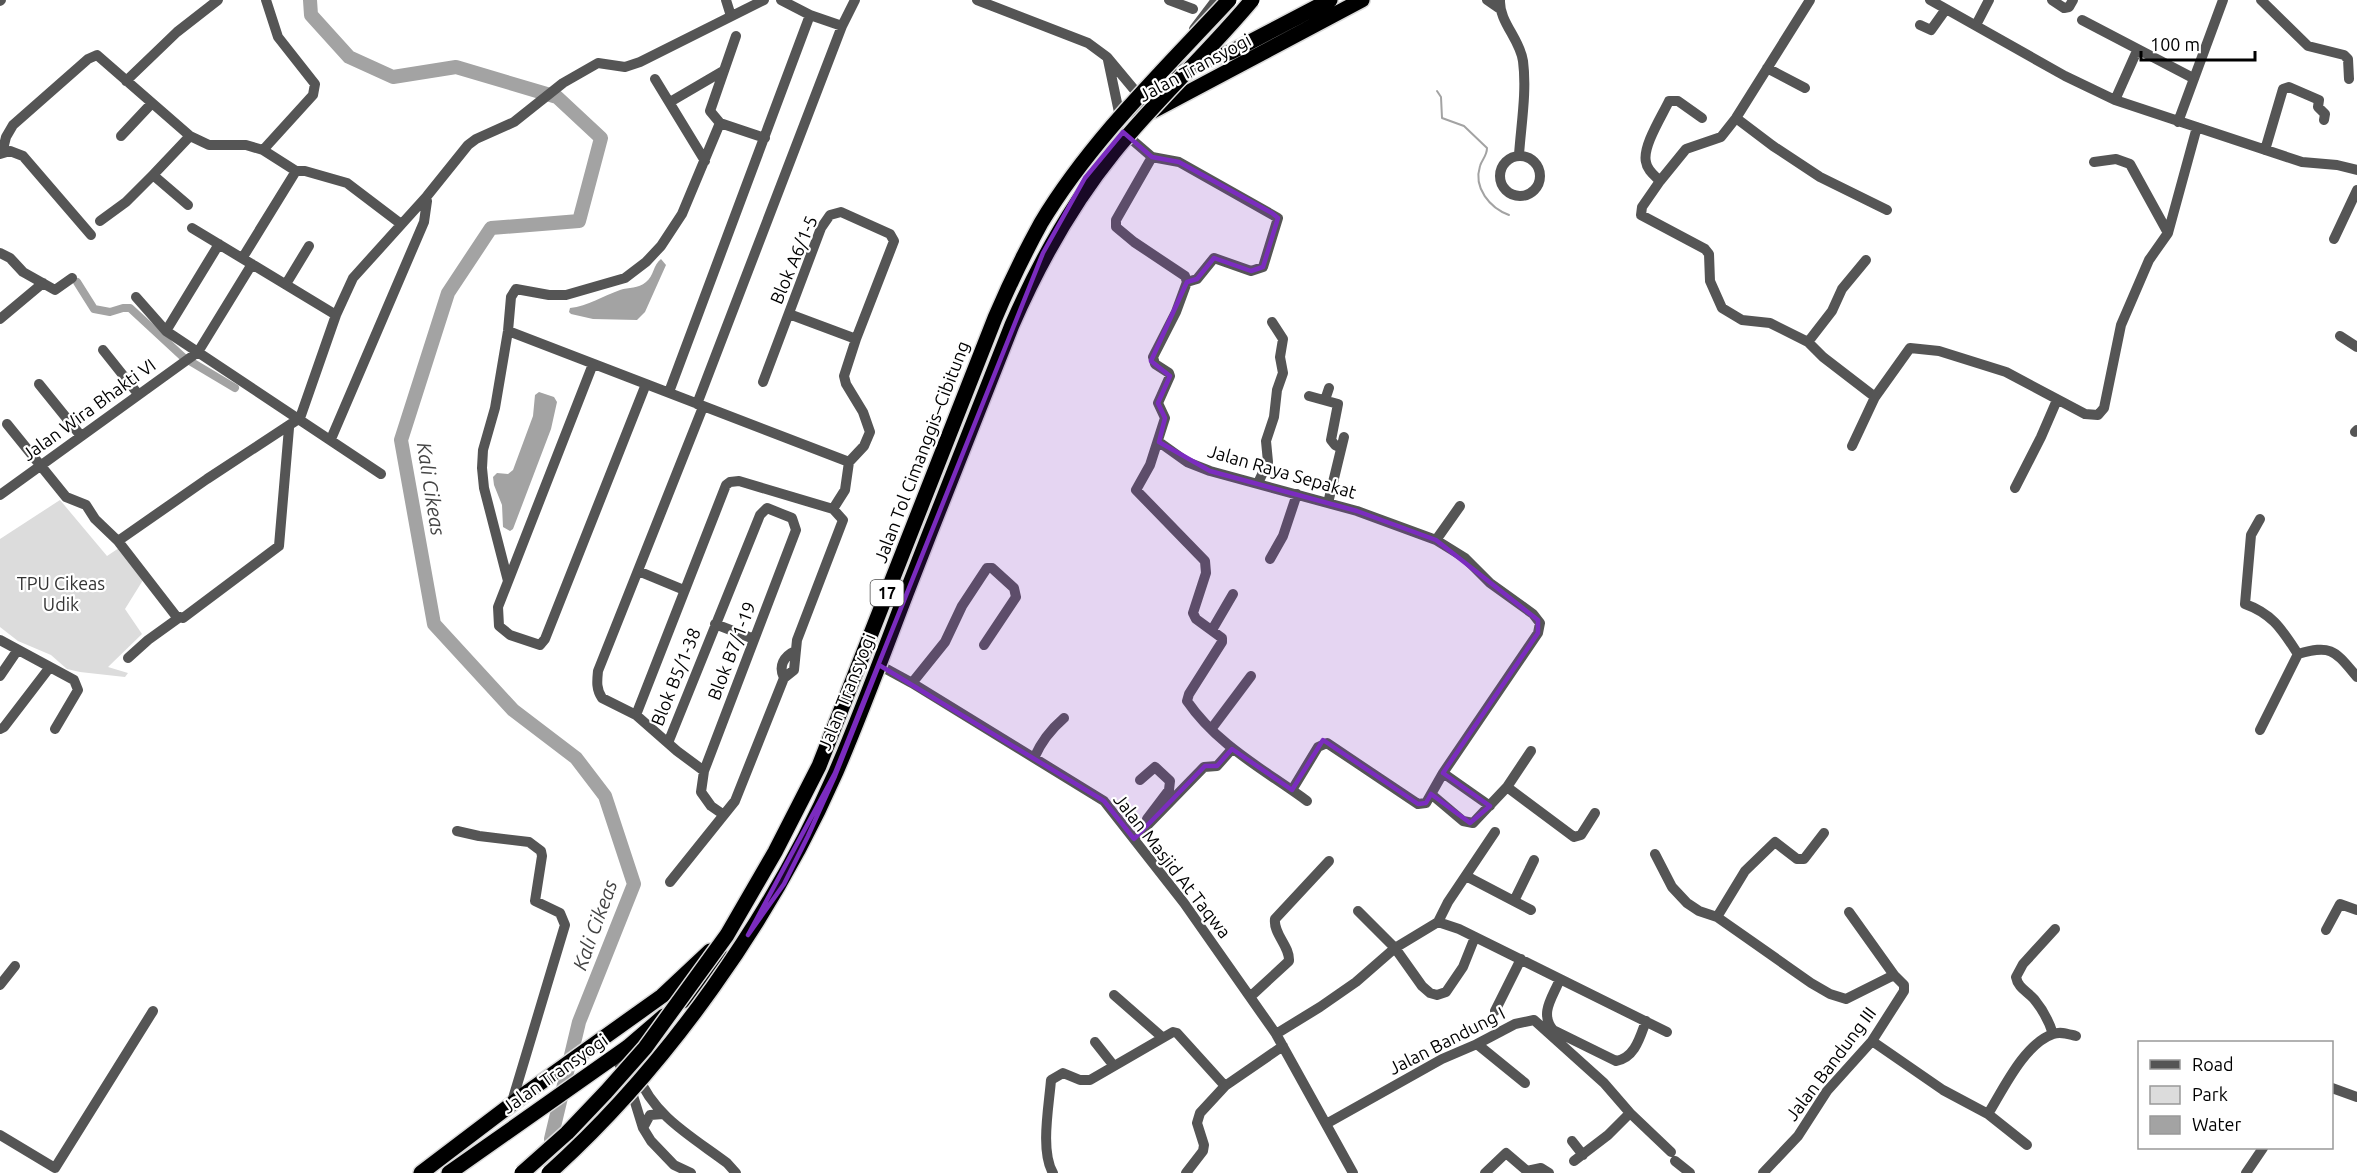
<svg xmlns="http://www.w3.org/2000/svg" width="2357" height="1173" font-family="Ubuntu,sans-serif">
<rect width="100%" height="100%" fill="#fff"/>
<path fill="#dcdcdc" d="M 60,500 L 107,556 L 122,546 L 148,572 L 125,609 L 142,634 L 108,667 L 128,673 L 125,677 L 80,672 L 67,669 L 51,655 L 18,641 L 0,627 L 0,539 Z"/>
<path fill="#a3a3a3" d="M 661,259 L 666,265 L 645,312 L 637,320 L 593,319 L 571,314 L 569,312 L 570,308 C 588,306 603,296 620,290 C 629,287 638,289 646,282 C 654,276 653,265 661,259 Z
M 539,392 L 554,397 L 557,402 L 551,429 L 513,529 L 510,531 L 503,527 L 502,505 L 494,485 L 493,477 L 497,473 L 508,474 L 513,470 L 533,416 L 535,395 Z"/>
<g fill="none" stroke-linecap="round" stroke-linejoin="round">
<path stroke="#a3a3a3" stroke-width="2" d="M 1437,91 L 1441,97 L 1442,118 L 1464,126 L 1487,148 C 1487,156 1482,159 1480,166 C 1473,188 1490,208 1509,215"/>
<path stroke="#a3a3a3" stroke-width="8" d="M 77,282 L 94,309 L 110,312 L 123,308 L 130,308 L 183,357 L 235,388"/>
<path stroke="#a3a3a3" stroke-width="14" d="M 310,0 L 311,15 L 349,57 L 393,77 L 456,67 L 557,97 L 601,138 L 579,221 L 491,228 L 448,293 L 401,440 L 434,624 L 513,710 L 576,758 L 605,796 L 634,884 L 579,1022 L 551,1139 L 555,1173"/>
<g stroke="#dbdbdb" stroke-width="18">
<path id="highway" d="M 1128,111 L 1194,64 L 1231,52 L 1330,0
M 1153,111 L 1362,0
M 683,1001 L 711,976 L 726,959
M 421,1173 L 529,1091 L 662,996 L 710,951
M 449,1173 L 628,1047 L 664,1016"/>
</g>
<path stroke="#555" stroke-width="10" d="M 726,0 L 731,16
M 781,0 L 810,15 L 842,26 L 855,0
M 977,0 L 1088,43 L 1107,57 L 1142,99
M 1169,0 L 1193,9
M 1487,0 L 1500,9
M 1500,0 C 1499,22 1520,39 1523,61 C 1527,92 1521,125 1519,155
M 1810,0 L 1736,118 L 1721,137 L 1686,149 L 1660,181 L 1642,207 L 1641,215 L 1705,249 L 1709,254 L 1710,281 L 1722,308 L 1742,320 L 1770,323 L 1808,342 L 1823,357 L 1875,397
M 1930,0 L 2065,76 L 2115,100 L 2302,162 L 2337,165 L 2357,170
M 2052,0 L 2064,8 L 2069,7 L 2073,0
M 2261,0 L 2308,46 L 2344,55 L 2348,59 L 2349,79
M 0,1 L 1,0
M 2082,20 L 2193,78
M 1920,25 L 1931,30 L 1946,9
M 1976,25 L 1989,0
M 1194,29 L 1216,0
M 736,36 L 710,111 L 720,123 L 765,138
M 1108,60 L 1120,117
M 1767,68 L 1805,88
M 655,79 L 705,161
M 126,81 L 177,32 L 218,0
M 2115,100 L 2136,53 L 2142,52
M 670,102 L 723,71
M 1736,118 L 1773,146 L 1820,177 L 1887,210
M 2178,122 L 2223,0
M 1123,132 L 1152,157
M 121,136 L 152,103
M 263,150 L 313,95 L 315,84 L 278,37 L 266,0
M 2265,150 L 2283,89 L 2289,87 L 2319,100 L 2318,107 L 2325,114 L 2324,120
M 2,153 L 6,137 L 13,125 L 88,59 L 97,55 L 190,136 L 209,145 L 246,145 L 263,150 L 296,171
M 0,154 L 10,151 L 23,156 L 91,235
M1500 176a20 20 0 1 1 40 0a20 20 0 1 1-40 0Z
M 1152,157 L 1179,162 L 1278,218 L 1263,267 L 1251,271 L 1214,258 L 1197,279 L 1187,282
M 1152,157 L 1116,220 L 1116,227 L 1134,242 L 1185,276 L 1187,282
M 2094,162 L 2116,159 L 2130,164 L 2168,233
M 153,175 L 190,136
M 1660,181 C 1654,175 1647,170 1646,162 C 1642,147 1662,116 1669,101 L 1678,101 L 1702,118
M 100,221 L 126,202 L 153,175 L 188,205
M 192,228 L 336,315
M 2334,239 L 2357,190
M 0,253 L 10,258 L 23,272 L 55,290 L 72,278
M 243,257 L 296,171 L 305,171 L 347,183 L 401,224
M 1187,282 L 1176,312 L 1153,357 L 1155,364 L 1169,373 L 1170,376 L 1158,403 L 1165,418 L 1150,465 L 1136,490 L 1205,561 L 1206,573 L 1193,613 L 1196,619 L 1222,638 L 1222,642 L 1189,694 L 1187,701 C 1218,746 1265,770 1307,801
M 286,284 L 309,246
M 136,297 L 166,331 L 381,474
M 789,314 L 856,339
M 0,319 L 43,283
M 166,331 L 219,244
M 508,331 L 849,462
M 2340,336 L 2357,347
M 1808,342 L 1832,311 L 1842,289 L 1866,260
M 103,350 L 138,394
M 593,364 L 498,607 L 499,626 L 510,635 L 540,645 L 545,639 L 646,384
M 39,384 L 81,436
M 669,392 L 810,15
M 1309,396 L 1338,404 L 1331,440 L 1335,445 L 1341,448
M 1325,400 L 1329,388
M 697,404 L 842,26
M 703,407 L 598,671 C 597,681 596,689 602,698 L 636,715 L 677,751 L 704,771
M 7,424 L 66,497 L 86,505 L 95,519 L 118,541 L 176,616 L 183,618 L 279,546 L 289,428
M 2355,432 L 2357,430
M 331,439 L 424,222 L 427,201
M 1159,442 L 1187,462 L 1210,471 L 1357,511 L 1436,540 L 1465,558 L 1490,583 L 1533,614 L 1540,623 L 1538,633 L 1443,773 L 1426,803 L 1418,804 L 1327,743 L 1318,747 L 1292,790
M 1852,446 L 1875,397 L 1910,348 L 1939,351 L 2006,372 L 2085,414 L 2098,415 L 2104,408 L 2121,325 L 2149,260 L 2168,233 L 2197,127
M 1258,483 L 1268,462 L 1266,441 L 1274,417 L 1277,390 L 1283,373 L 1280,357 L 1283,339 L 1272,322
M 2015,488 L 2041,437 L 2057,400
M 0,495 L 198,352 L 252,264
M 1328,503 L 1344,437
M 2260,519 L 2251,535 L 2245,604 C 2273,614 2282,630 2298,654
M 1436,540 L 1460,506
M 118,541 L 207,479 L 300,418 L 336,315 L 353,278 L 427,196 L 468,145 L 476,139 L 514,122 L 563,83 L 598,63 L 625,67 L 640,62 L 764,0
M 1270,559 L 1283,536 L 1297,494
M 638,571 L 684,590
M 508,581 L 484,488 L 482,468 L 483,450 L 495,408 L 508,331 L 511,297 L 516,289 L 549,295 L 566,295 L 625,278 L 646,262 L 661,246 L 682,214 L 720,123
M 715,624 L 754,639
M 1212,630 L 1233,594
M 0,640 L 74,680 L 78,690 L 55,729
M 128,658 L 148,640 L 180,617
M 879,665 L 912,683 L 1104,801 L 1184,903 L 1276,1034 L 1353,1173
M 0,676 L 17,651
M 784,678 C 778,666 784,656 795,651
M 912,683 L 945,642 L 962,606 L 987,568 L 992,568 L 1014,588 L 1016,597 L 984,645
M 636,715 L 726,485 L 730,482 L 739,481 L 833,509
M 1212,728 L 1251,676
M 0,729 L 4,727 L 50,667
M 2260,730 L 2298,654 C 2332,644 2335,651 2357,677
M 668,743 L 760,515 L 767,508 L 792,518 L 796,530 L 704,771 L 701,792 L 711,806 L 724,815
M 1034,758 C 1041,742 1050,730 1064,718
M 1443,773 L 1490,806
M 1140,780 L 1155,767 L 1170,781 L 1169,790 L 1147,819
M 1507,787 L 1574,837 L 1581,835 L 1595,813
M 1431,794 L 1463,821 L 1473,823 L 1507,787 L 1531,751
M 457,831 L 479,836 L 529,842 L 541,851 L 542,856 L 535,901 L 560,913 L 565,925 L 511,1105
M 1134,839 L 1204,767 L 1217,766 L 1232,749
M 1655,854 L 1672,887 L 1687,903 L 1699,911 L 1717,917 L 1811,983 L 1830,994 L 1846,999 L 1894,975
M 1466,876 L 1531,910
M 670,882 L 735,801 L 784,678 L 794,670 L 797,640 L 843,520 L 833,509 L 845,490 L 849,462 L 864,446 L 870,432 L 863,412 L 846,384 L 844,376 L 856,339 L 894,241 L 890,234 L 841,212 L 830,215 L 821,228 L 763,382
M 1514,901 L 1534,860
M 1358,911 L 1395,948 L 1422,986 L 1430,993 L 1437,995 L 1446,992 L 1463,967 L 1475,937
M 1717,917 L 1745,871 L 1775,842 L 1797,859 L 1804,859 L 1824,833
M 1438,922 L 1448,902 L 1495,832
M 2326,930 L 2340,904 L 2357,910
M 1560,979 C 1553,997 1539,1013 1553,1030 L 1616,1061 C 1635,1058 1640,1037 1646,1021
M 0,985 L 15,966
M 1114,995 L 1162,1037
M 1250,997 L 1289,961 C 1290,946 1273,934 1275,919 L 1329,861
M 1495,1011 L 1521,959
M 1276,1034 L 1320,1007 L 1356,982 L 1395,948 L 1438,922 L 1459,929 L 1667,1032
M 2053,1034 C 2049,1021 2043,1010 2034,999 C 2027,991 2018,988 2016,977 L 2023,964 L 2055,929
M 1872,1041 L 1943,1090 L 1988,1114 C 2003,1090 2024,1044 2053,1034 C 2061,1031 2068,1034 2076,1036
M 1095,1042 L 1114,1066
M 1477,1044 L 1525,1083
M 615,1055 L 630,1086 L 643,1128 L 651,1141 L 674,1165 L 691,1173
M 638,1075 C 653,1116 694,1138 727,1163 L 736,1173
M 2332,1088 L 2357,1097
M 1630,1113 L 1671,1152
M 1988,1114 L 2027,1145
M 1326,1124 L 1442,1059 L 1477,1044 L 1515,1024 L 1534,1020 L 1604,1083 L 1630,1113 L 1608,1135 L 1574,1161
M 643,1128 L 650,1115 L 663,1114
M 0,1135 L 55,1168 L 153,1011
M 1572,1141 L 1583,1155
M 1675,1161 L 1690,1173
M 1053,1173 C 1040,1151 1049,1106 1051,1080 L 1063,1073 L 1080,1080 L 1090,1080 L 1173,1032 L 1177,1033 L 1225,1086 L 1283,1046
M 1186,1173 L 1203,1151 L 1204,1145 L 1197,1123 L 1200,1113 L 1225,1086
M 1485,1173 L 1506,1153 L 1527,1171 L 1541,1168 L 1549,1173
M 1763,1173 L 1798,1136 L 1827,1091 L 1872,1041 L 1904,991 L 1904,985 L 1894,975 L 1849,912
M 2246,1173 L 2263,1148"/>
<use href="#highway" stroke="#000" stroke-width="15"/>
<g stroke="#dbdbdb" stroke-width="18" stroke-linecap="butt">
<path id="highway-bridge" d="M 522,1173 L 567,1133 L 606,1092 L 645,1048 L 727,935 L 775,852 L 819,766 L 995,318 C 1009,285 1024,254 1041,223 C 1091,140 1163,71 1229,0
M 549,1173 C 667,1067 772,918 836,772 C 861,714 883,654 906,594 C 941,504 977,414 1012,325 C 1039,263 1071,205 1114,152 C 1157,99 1208,53 1252,0"/>
</g>
<use href="#highway-bridge" stroke="#000" stroke-width="15"/>
</g>
<path fill="#7b2cbf" fill-opacity="0.2" stroke="#7b2cbf" stroke-width="4.5" stroke-linejoin="round" d="M 1123,132 L 1152,157 L 1179,162 L 1272,213 L 1278,218 L 1263,267 L 1251,271 L 1214,258 L 1197,279 L 1187,282 L 1151,361 L 1170,376 L 1158,403 L 1165,418 L 1159,442 L 1210,471 L 1357,511 L 1436,540 L 1538,620 L 1538,633 L 1443,773 L 1490,806 L 1470,823 L 1431,794 L 1426,803 L 1418,804 L 1323,740 L 1292,790 L 1232,749 L 1217,766 L 1205,766 L 1134,839 L 1104,801 L 879,665 L 835,776 L 808,836 L 784,884 L 748,935 L 835,773 L 1043,253 L 1085,178 Z"/>
<g text-anchor="middle" stroke-width="4.5" stroke-linejoin="round" paint-order="stroke">
<rect fill="#fff" stroke="#4c4c4c" stroke-width="1.5" x="870.5" y="580" width="33" height="26" rx="4.5"/>
<g font-size="16" font-weight="bold" fill="#000">
<text x="887" y="599">17</text>
</g>
<g font-size="18" fill="#000" stroke="#fff">
<text transform="translate(1195 68) rotate(-28)" y="6">Jalan Transyogi</text>
<text transform="translate(794 260) rotate(-67)" y="6">Blok A6/1-5</text>
<text transform="translate(89 410) rotate(-36)" y="6">Jalan Wira Bhakti VI</text>
<text transform="translate(922 452) rotate(-69)" y="6">Jalan Tol Cimanggis–Cibitung</text>
<text transform="translate(1282 472) rotate(16)" y="6">Jalan Raya Sepakat</text>
<text transform="translate(732 651) rotate(-69)" y="6">Blok B7/1-19</text>
<text transform="translate(676 677) rotate(-68)" y="6">Blok B5/1-38</text>
<text transform="translate(847 692) rotate(-68)" y="6">Jalan Transyogi</text>
<text transform="translate(1172 866) rotate(52)" y="6">Jalan Masjid At Taqwa</text>
<text transform="translate(1447 1041) rotate(-27)" y="6">Jalan Bandung I</text>
<text transform="translate(1831 1064) rotate(-53)" y="6">Jalan Bandung III</text>
<text transform="translate(555 1074) rotate(-35)" y="6">Jalan Transyogi</text>
</g>
<g font-size="18" fill="#333" stroke="#fff">
<text x="61" y="590">TPU Cikeas<tspan x="61" dy="21">Udik</tspan></text>
</g>
<g font-size="20" font-style="italic" fill="#444" stroke="#fff">
<text transform="translate(431 489) rotate(81)" y="7">Kali Cikeas</text>
<text transform="translate(595 925) rotate(-70)" y="7">Kali Cikeas</text>
</g>
</g>
<rect x="2138" y="1041" width="195" height="108" fill="#ffffff" stroke="#999999" stroke-width="1.5"/>
<rect x="2150" y="1060" width="30" height="9" fill="#555555" stroke="#999999" stroke-width="1.5"/>
<text x="2192" y="1071" font-size="18" fill="#000000">Road</text>
<rect x="2150" y="1086" width="30" height="18" fill="#dcdcdc" stroke="#999999" stroke-width="1.5"/>
<text x="2192" y="1101" font-size="18" fill="#000000">Park</text>
<rect x="2150" y="1116" width="30" height="18" fill="#a3a3a3" stroke="#999999" stroke-width="1.5"/>
<text x="2192" y="1131" font-size="18" fill="#000000">Water</text>
<path d="M2141 51v9h114v-9" fill="none" stroke="#000000" stroke-width="3"/>
<text x="2150" y="51" font-size="18" fill="#000000" stroke="#ffffff" stroke-width="4.5" paint-order="stroke">100 m</text>
</svg>
